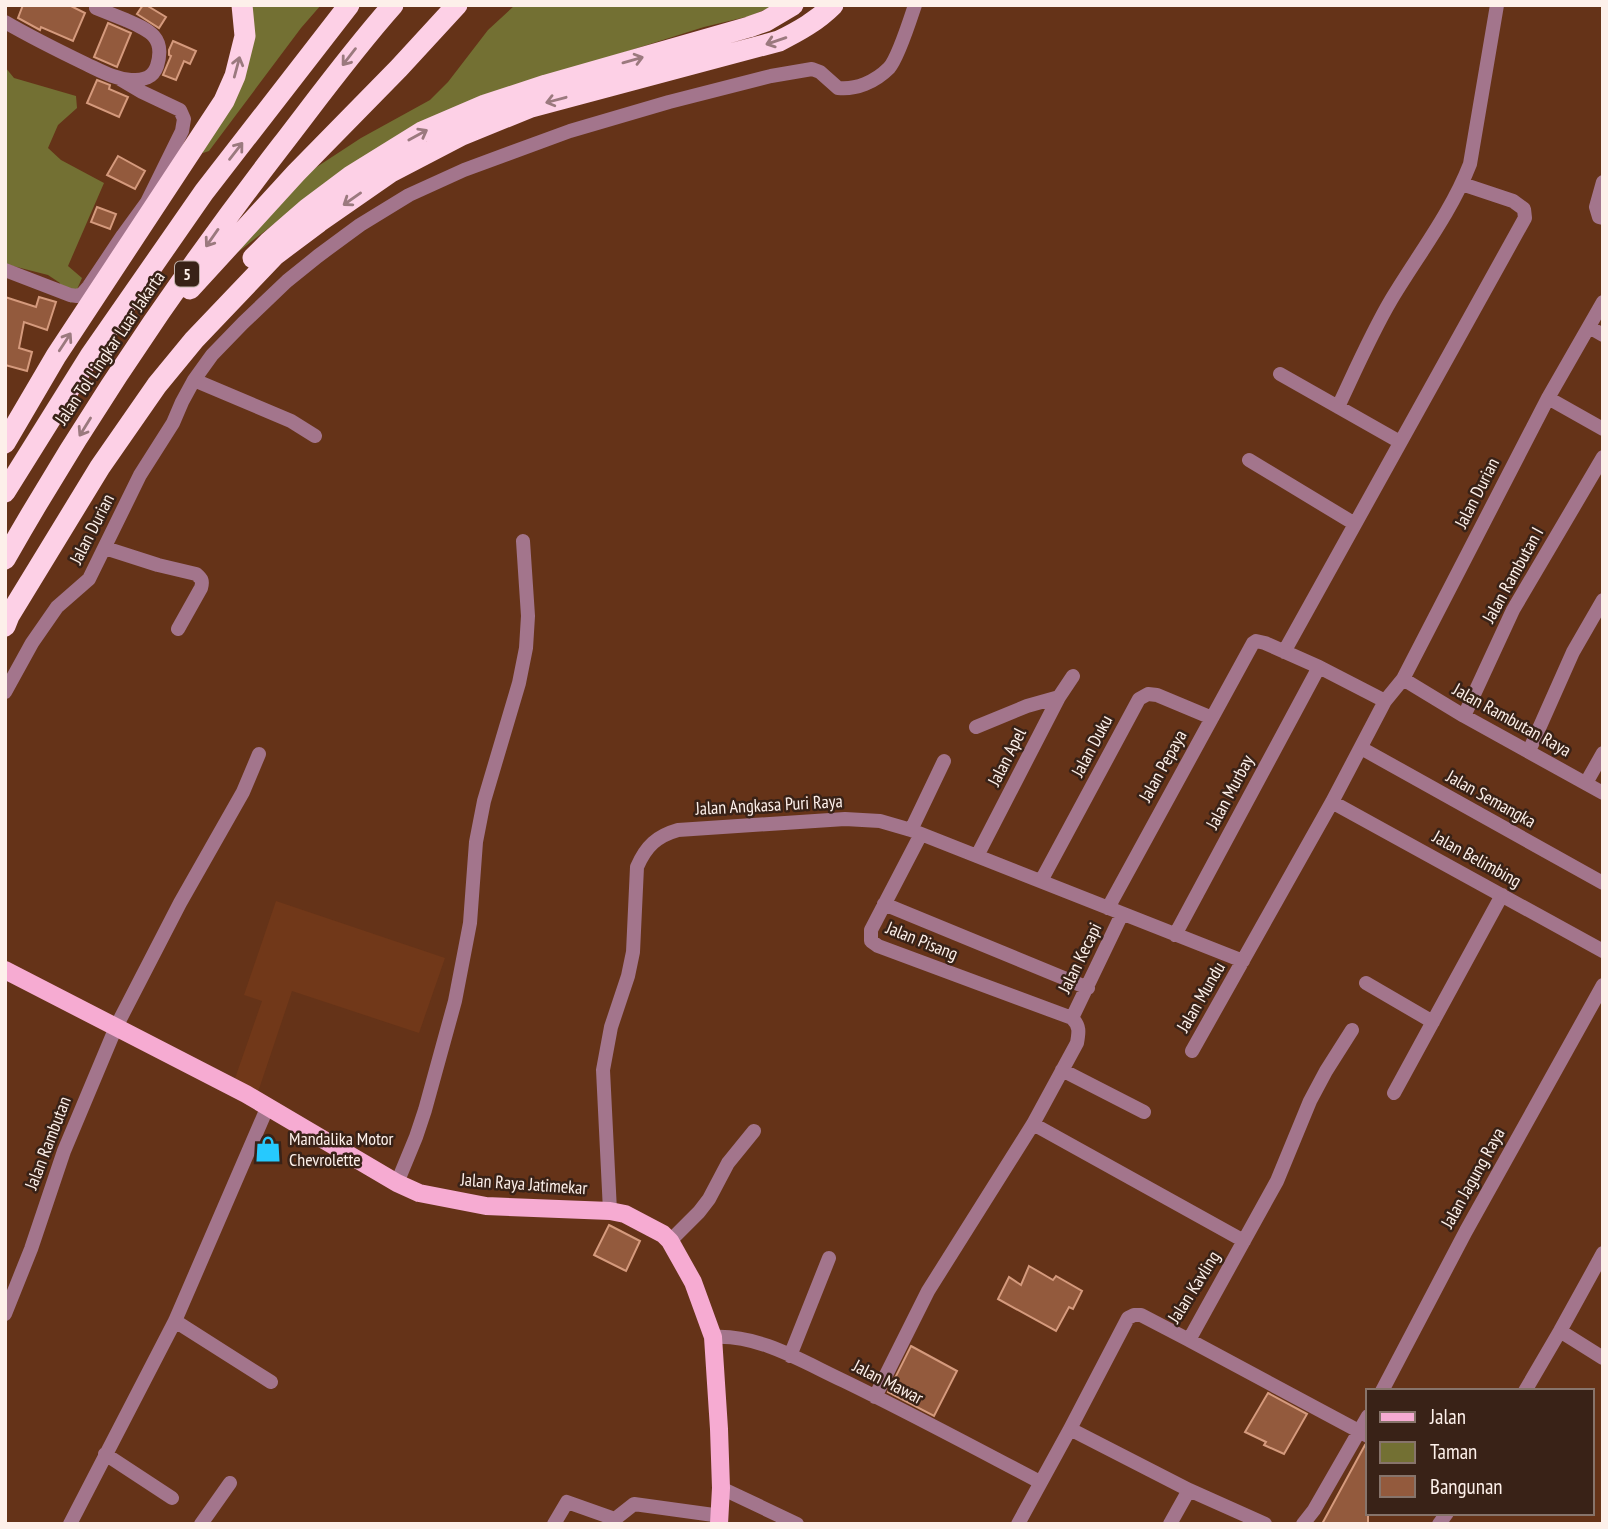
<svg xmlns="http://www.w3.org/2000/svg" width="1608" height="1529" font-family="'PT Sans Narrow',sans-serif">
<rect width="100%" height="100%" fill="#653318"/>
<path fill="#713819" d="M 276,901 L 445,958 L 419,1033 L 292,991 L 257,1095 L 232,1087 L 262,1001 L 244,995 Z"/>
<path fill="#737033" d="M 251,5 L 321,5 L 301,28 L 209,151 L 203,153 L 202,147 Z
M 515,5 L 776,5 L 750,16 L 704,27 L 549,76 L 291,211 L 238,252 L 235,252 L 309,172 L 361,138 L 430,100 L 448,82 L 488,30 Z
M 5,67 L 14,78 L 76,96 L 77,108 L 58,125 L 48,148 L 61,160 L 104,183 L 68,266 L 82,278 L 71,303 L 58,292 L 60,283 L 48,275 L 5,264 Z"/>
<path fill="#935a3d" stroke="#d59a7d" stroke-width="2" d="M 23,5 L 69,5 L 85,13 L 73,41 L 41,27 L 40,30 L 18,18 Z
M 143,5 L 146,5 L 166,17 L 159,28 L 137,14 Z
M 108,23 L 131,33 L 117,67 L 94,57 Z
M 173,41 L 196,51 L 190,64 L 184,61 L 176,80 L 163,75 L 171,56 L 169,55 L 169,50 Z
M 97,80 L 110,85 L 109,89 L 128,97 L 119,117 L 87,103 Z
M 118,156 L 145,171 L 135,189 L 107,175 Z
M 97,207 L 116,214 L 110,229 L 91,222 Z
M 5,297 L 36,307 L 39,297 L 56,302 L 47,330 L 24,322 L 19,348 L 32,352 L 27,371 L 5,365 Z
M 609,1225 L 640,1241 L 626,1271 L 594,1255 Z
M 1029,1266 L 1053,1280 L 1056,1276 L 1082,1291 L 1073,1309 L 1069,1307 L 1056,1331 L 998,1299 L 1009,1277 L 1021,1285 Z
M 911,1346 L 957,1371 L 934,1416 L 888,1392 Z
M 1268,1393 L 1307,1414 L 1284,1454 L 1264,1445 L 1266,1442 L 1245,1432 Z
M 1365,1445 L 1368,1446 L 1368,1524 L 1322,1524 Z"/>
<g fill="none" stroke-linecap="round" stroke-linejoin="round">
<path stroke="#a3758c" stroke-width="14" d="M 5,22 C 31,37 59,51 86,64 C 101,71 115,79 131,80 C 144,80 153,78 157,66 C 166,37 149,30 126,20 C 116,16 106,12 96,8
M 1603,182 L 1596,207 L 1599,217 L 1603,218
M 5,270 L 70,295 L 77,296 L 82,294 L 89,286 L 123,235 L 147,202 L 182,131 L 184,119 L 180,110 L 142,92 L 120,79
M 1589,327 L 1603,335
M 1280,374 L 1400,442
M 194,380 L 291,421 L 315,436
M 1548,398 L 1603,429
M 1338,407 C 1355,371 1371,334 1391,300 C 1418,255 1451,213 1470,164 L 1497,5
M 1249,460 L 1355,524
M 105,548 L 158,565 L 196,574 C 202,579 203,581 201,588 L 178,629
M 1284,652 L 1525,218 L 1524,209 L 1513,201 L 1462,184
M 1403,679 L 1464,716 L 1603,793
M 5,692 L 32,643 L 57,607 L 89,579 L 140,475 L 173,423 L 182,402 L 194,380 L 212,355 L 243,323 L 287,281 L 318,256 L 360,225 L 409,195 L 464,170 L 570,131 L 669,102 L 771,76 L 812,69 L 820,72 L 838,88 C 856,90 875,82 889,68 C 898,58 910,20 915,5
M 1464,716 L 1513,610 L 1603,457
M 976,727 L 1027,706 L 1059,697
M 1361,748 L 1603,883
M 1529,751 L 1573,652 L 1603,600
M 1586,783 L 1603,753
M 1332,802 L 1603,951
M 911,830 L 944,761
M 921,834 L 871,930 L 871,941 L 878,946 L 1072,1018
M 977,856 L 1059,697 L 1073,676
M 1041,881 L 1139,699 L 1148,694 L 1157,695 L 1212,718
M 884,904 L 1088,988
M 1108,908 L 1253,643 L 1256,641 L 1265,643 L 1319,667 L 1385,701
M 1175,935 L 1319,667
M 1366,983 L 1433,1022
M 1072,1018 L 1122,914
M 1192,1051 L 1332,802 L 1385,701 L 1403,679 L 1548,398 L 1603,302
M 1062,1070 L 1144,1112
M 1394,1093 L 1502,895
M 1033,1124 L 1244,1241
M 397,1183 L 416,1137 L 425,1110 L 455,1001 L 470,923 L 476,842 L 484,801 L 519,683 L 526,648 L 528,616 L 523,541
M 610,1211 L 603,1070 L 611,1027 L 628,976 L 633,952 L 637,867 C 646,846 657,836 678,830 L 845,819 L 880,821 L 911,830 L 1243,961
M 670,1241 L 699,1212 L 709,1199 L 728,1163 L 754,1131
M 5,1314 L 31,1249 L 64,1151 L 116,1027 L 180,903 L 243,792 L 259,754
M 175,1321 L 271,1382
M 1560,1331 L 1603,1358
M 713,1337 C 759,1334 803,1362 844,1381 C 910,1413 975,1448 1040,1482
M 1189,1340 L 1368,1436
M 790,1356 L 829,1258
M 1382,1391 L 1466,1231 L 1603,985
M 1525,1391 L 1560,1331 L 1603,1253
M 875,1397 L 928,1291 L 1033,1124 L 1077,1043 C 1079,1032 1080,1026 1072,1018
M 1070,1429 L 1189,1490 L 1265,1524
M 105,1454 L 172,1498
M 721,1488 L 797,1524
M 70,1524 L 175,1321 L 268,1106
M 201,1524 L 230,1483
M 554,1524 L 567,1502 L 615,1519 L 634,1504 L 721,1516
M 1018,1524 L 1070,1429 L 1128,1318 L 1134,1315 L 1141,1315 L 1189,1340 L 1277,1181 L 1310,1101 L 1326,1071 L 1352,1030
M 1170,1524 L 1189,1490
M 1303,1524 L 1314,1510 L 1368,1416
M 1439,1524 L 1447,1513"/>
<path stroke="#f6abd2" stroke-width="18" d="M 5,970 L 246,1094 L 397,1183 L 419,1193 L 486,1206 L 610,1211 L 625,1214 L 663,1234 L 670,1241 L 693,1282 L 713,1337 L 719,1429 L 721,1488 L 719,1524"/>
<path stroke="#fdd0e6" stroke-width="21" d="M 253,258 L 269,242 L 307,209 L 351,176 L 422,132 L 485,105 L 546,85 L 749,27 L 766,21 L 793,5
M 190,289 L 296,173 L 399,68 L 457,5
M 5,443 L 56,356 L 224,101 L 235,76 L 245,36 L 242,5
M 5,492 L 90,356 L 204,192 L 349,5
M 5,559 C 87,415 180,277 281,146 C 318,98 353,50 393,5
M 5,626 L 9,616 L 100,467 L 157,385 L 194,340 L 275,255 L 319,222 L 391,172 L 462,135 L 531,107 L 779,41 C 799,31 817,21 833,5"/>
</g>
<defs><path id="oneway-shaft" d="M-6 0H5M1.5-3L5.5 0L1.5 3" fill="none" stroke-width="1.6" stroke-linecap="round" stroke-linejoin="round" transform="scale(1.75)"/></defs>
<g stroke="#9b797e">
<use href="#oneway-shaft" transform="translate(776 41) rotate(161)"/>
<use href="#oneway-shaft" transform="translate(349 57) rotate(128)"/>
<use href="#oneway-shaft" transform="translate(633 60) rotate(-16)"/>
<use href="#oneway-shaft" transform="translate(237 67) rotate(-75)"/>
<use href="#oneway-shaft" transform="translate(556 100) rotate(165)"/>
<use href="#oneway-shaft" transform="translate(418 135) rotate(-29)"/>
<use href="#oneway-shaft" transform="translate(236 151) rotate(-52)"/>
<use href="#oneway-shaft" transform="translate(352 199) rotate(145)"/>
<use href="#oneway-shaft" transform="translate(212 238) rotate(125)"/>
<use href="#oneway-shaft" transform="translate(65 342) rotate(-57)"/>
<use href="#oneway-shaft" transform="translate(85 427) rotate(122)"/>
</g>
<defs>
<g id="shop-bare" transform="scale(2.1)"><path d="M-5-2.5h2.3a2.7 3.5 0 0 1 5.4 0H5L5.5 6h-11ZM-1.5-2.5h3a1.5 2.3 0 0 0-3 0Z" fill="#26c9fe" stroke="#392217" stroke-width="2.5" paint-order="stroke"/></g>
</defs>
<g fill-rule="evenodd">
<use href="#shop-bare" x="268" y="1149"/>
</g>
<g text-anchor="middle" stroke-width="5" stroke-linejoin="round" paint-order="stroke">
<rect fill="#392217" stroke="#c2b2ab" stroke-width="2" x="175" y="261.5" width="24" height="25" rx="5"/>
<g font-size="16" font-weight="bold" fill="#fdf0ea">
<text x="187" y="280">5</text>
</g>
<g font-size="18" fill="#fdf0ea" stroke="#392217">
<text transform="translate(110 348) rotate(-56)" y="6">Jalan Tol Lingkar Luar Jakarta</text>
<text transform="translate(1477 493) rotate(-63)" y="6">Jalan Durian</text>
<text transform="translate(92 529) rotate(-63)" y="6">Jalan Durian</text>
<text transform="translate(1513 575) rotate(-61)" y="6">Jalan Rambutan I</text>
<text transform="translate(1512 720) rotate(29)" y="6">Jalan Rambutan Raya</text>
<text transform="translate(1092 746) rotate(-62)" y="6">Jalan Duku</text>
<text transform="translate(1007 757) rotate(-63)" y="6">Jalan Apel</text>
<text transform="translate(1163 766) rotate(-61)" y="6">Jalan Pepaya</text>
<text transform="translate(1230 792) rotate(-62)" y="6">Jalan Murbay</text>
<text transform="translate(1491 799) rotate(29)" y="6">Jalan Semangka</text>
<text transform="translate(769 805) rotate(-3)" y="6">Jalan Angkasa Puri Raya</text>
<text transform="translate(1477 859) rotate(29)" y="6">Jalan Belimbing</text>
<text transform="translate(922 941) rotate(22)" y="6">Jalan Pisang</text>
<text transform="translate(1080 958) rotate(-64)" y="6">Jalan Kecapi</text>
<text transform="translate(1201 997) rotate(-60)" y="6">Jalan Mundu</text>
<text transform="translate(48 1143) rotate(-69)" y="6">Jalan Rambutan</text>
<text transform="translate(1473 1178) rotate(-61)" y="6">Jalan Jagung Raya</text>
<text transform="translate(524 1184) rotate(4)" y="6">Jalan Raya Jatimekar</text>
<text transform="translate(1194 1287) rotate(-58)" y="6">Jalan Kavling</text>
<text transform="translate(888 1382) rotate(27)" y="6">Jalan Mawar</text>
</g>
<g font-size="18" fill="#fdf0ea" stroke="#392217" text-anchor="start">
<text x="289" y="1145">Mandalika Motor<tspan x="289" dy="21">Chevrolette</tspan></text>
</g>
</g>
<rect width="1608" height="1529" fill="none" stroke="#fdf0ea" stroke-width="14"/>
<rect x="1366" y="1389" width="228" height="126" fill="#392217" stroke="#87746b" stroke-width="2"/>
<rect x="1380" y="1412" width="35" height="10" fill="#f6abd2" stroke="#87746b" stroke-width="2"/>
<text x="1430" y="1424" font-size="21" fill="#fdf0ea">Jalan</text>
<rect x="1380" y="1442" width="35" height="21" fill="#737033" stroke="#87746b" stroke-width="2"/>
<text x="1430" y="1459" font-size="21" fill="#fdf0ea">Taman</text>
<rect x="1380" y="1476" width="35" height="21" fill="#935a3d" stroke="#87746b" stroke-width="2"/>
<text x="1430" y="1494" font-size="21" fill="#fdf0ea">Bangunan</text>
</svg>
